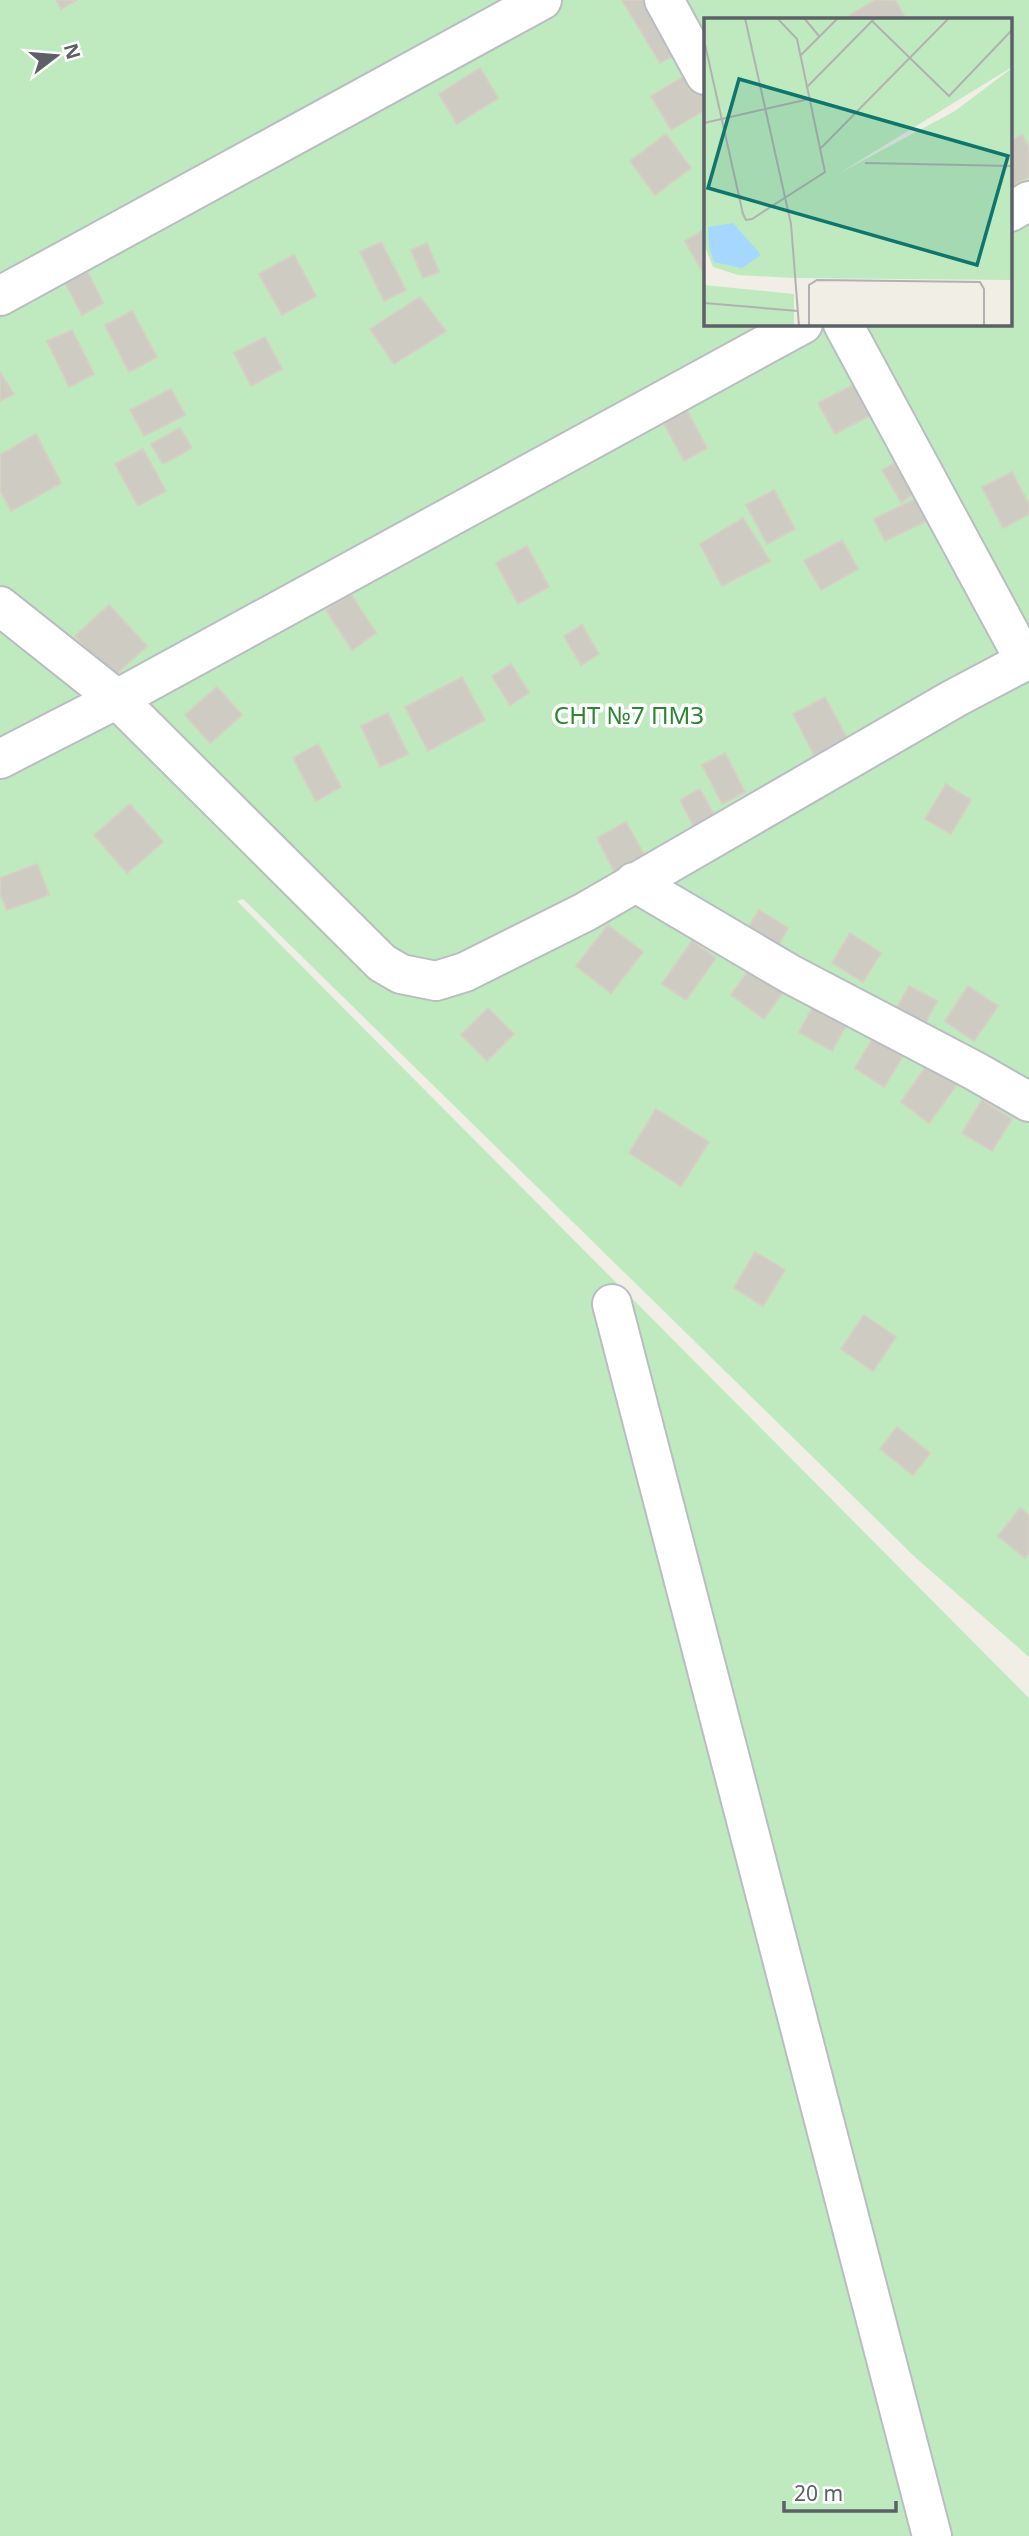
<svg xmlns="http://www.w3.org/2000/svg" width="1029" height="2536" font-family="'Noto Sans',sans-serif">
<rect width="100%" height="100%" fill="#f0eee5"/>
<path fill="#bfeabf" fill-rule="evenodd" d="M 0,0 L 1029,0 L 1029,1657 L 916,1558 L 243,899 L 237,901 L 1029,1698 L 1029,2536 L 0,2536 ZM 705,19 L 1010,19 L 1010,324 L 705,324 Z"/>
<path fill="#cecbc3" stroke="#d6d0c2" stroke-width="2" d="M 56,0 L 77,0 L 61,9 Z
M 622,0 L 658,0 L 686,48 L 660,63 Z
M 876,0 L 895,0 L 906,19 L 852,19 L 850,15 Z
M 480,68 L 498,98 L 457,124 L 439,94 Z
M 695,70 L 705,87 L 705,110 L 671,130 L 651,96 Z
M 666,134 L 691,168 L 655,195 L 630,161 Z
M 1022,135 L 1029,147 L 1029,177 L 1010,188 L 1010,141 Z
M 705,229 L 705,269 L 702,271 L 685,241 Z
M 381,242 L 406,290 L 384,301 L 360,252 Z
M 427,243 L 439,272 L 423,278 L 411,250 Z
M 294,255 L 316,296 L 282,315 L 259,274 Z
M 82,261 L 103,303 L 82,315 L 60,273 Z
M 420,297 L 446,331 L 394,364 L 370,329 Z
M 132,311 L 157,357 L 129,372 L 105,325 Z
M 72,330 L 94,374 L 69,387 L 47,341 Z
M 265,337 L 282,369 L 251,386 L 234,353 Z
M 0,372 L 14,394 L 0,401 Z
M 857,383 L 873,414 L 835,434 L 818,403 Z
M 171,389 L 185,415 L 144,436 L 130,410 Z
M 685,407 L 707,448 L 684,461 L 662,420 Z
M 180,428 L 192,448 L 163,464 L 151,444 Z
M 36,434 L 61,483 L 11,511 L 0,490 L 0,455 Z
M 143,449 L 166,491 L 138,506 L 115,464 Z
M 898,461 L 917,492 L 901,502 L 882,470 Z
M 1012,472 L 1029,505 L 1029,514 L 1003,528 L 982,487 Z
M 774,490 L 795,529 L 767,544 L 746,505 Z
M 915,499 L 926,521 L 885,541 L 874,519 Z
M 743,518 L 770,561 L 722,586 L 700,544 Z
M 842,540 L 858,569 L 821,590 L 804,561 Z
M 527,546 L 549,587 L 518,604 L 496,563 Z
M 351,594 L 376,633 L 352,650 L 326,610 Z
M 109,605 L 147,646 L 112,678 L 75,636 Z
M 582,625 L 599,654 L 581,665 L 564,636 Z
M 511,664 L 529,693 L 510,705 L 492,676 Z
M 462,677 L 485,720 L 428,751 L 405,707 Z
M 217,687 L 242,715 L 210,743 L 185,715 Z
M 825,697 L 850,744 L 817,761 L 793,714 Z
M 388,713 L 408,754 L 380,767 L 361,726 Z
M 318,744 L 341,787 L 316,801 L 293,758 Z
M 725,753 L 745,792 L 722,804 L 702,765 Z
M 946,784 L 971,800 L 951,834 L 925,819 Z
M 700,789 L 716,818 L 695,829 L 680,800 Z
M 130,804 L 163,842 L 127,873 L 94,835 Z
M 626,822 L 645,856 L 615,873 L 597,838 Z
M 37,864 L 49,895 L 7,910 L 0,893 L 0,878 Z
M 759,910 L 788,928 L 774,953 L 744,935 Z
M 608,925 L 643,952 L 611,993 L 576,966 Z
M 850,933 L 881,953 L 863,982 L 832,963 Z
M 692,941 L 716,958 L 686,1000 L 662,984 Z
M 752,965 L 785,989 L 764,1019 L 731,995 Z
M 909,986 L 937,1001 L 920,1033 L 891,1018 Z
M 968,986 L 998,1006 L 974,1041 L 945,1021 Z
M 817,999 L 851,1017 L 832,1051 L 799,1032 Z
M 488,1008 L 514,1034 L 487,1061 L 461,1035 Z
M 876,1033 L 906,1051 L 884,1087 L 855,1068 Z
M 932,1058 L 961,1079 L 929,1123 L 901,1102 Z
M 982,1100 L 1012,1119 L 992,1151 L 962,1133 Z
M 656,1109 L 709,1142 L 681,1186 L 629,1153 Z
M 755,1252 L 785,1270 L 763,1306 L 734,1288 Z
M 864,1315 L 896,1337 L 873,1371 L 841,1349 Z
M 897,1427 L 930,1453 L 913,1475 L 880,1449 Z
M 1020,1508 L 1029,1515 L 1029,1553 L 1025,1558 L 998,1536 Z"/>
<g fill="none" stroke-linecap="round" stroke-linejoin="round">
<g stroke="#b9bdc2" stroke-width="42">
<path id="minor" d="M 664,0 L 705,75
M 1010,212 L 1029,201
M 0,296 L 542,0
M 843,324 L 1025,661
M 0,606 L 117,699 L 382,963 L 401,974 L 436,981 L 465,972 L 585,912 L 955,698 L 1029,659
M 0,759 L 117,699 L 803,324
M 634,882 L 790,974 L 975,1071 L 1029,1102
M 612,1304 L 932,2536"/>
</g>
<use href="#minor" stroke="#fff" stroke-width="38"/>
</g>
<g text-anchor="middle" stroke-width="7" stroke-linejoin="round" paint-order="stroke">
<g font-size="24" fill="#2c8631" stroke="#fff">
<text x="629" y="724">СНТ №7 ПМЗ</text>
</g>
</g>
<g transform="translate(704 18)">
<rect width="308" height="308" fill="#f0eee5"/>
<path d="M 0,0 L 308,0 L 308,49 L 134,156 L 251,93 L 308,50 L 308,262 L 89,260 L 34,257 L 9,249 L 0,226 ZM 0,267 L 90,276 L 90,308 L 0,308 Z" fill="#bfeabf"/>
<path d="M 29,205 L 57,237 L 38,250 L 10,244 L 5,228 L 4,209 Z" fill="#a6d7ff"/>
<path fill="none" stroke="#b1b2af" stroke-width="2" d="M 41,0 L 87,206 L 95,308M 100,0 L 115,18M 168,3 L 245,78 L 308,12M 0,22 L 39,196 L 42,202 L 48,201 L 121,154 L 93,21 L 73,0M 96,38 L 134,0M 103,69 L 170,1M 0,105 L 105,81M 117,130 L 245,0M 161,145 L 308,148M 0,285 L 94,293M 105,308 L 105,267 L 113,262 L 276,264 L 280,271 L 280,308"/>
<path fill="#0f766e" fill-opacity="0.15" stroke="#0f766e" stroke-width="3.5" d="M 35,61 L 304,138 L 273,247 L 4,170 Z"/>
<rect width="308" height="308" fill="none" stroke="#5c6167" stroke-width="3.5"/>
</g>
<g transform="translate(56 56) rotate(74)" stroke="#ffffff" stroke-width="5" paint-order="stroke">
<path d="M0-5L12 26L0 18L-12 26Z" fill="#5c6167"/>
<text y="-10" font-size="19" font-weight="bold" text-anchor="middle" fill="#5c6167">N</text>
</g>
<path d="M784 2501v10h112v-10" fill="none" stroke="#5c6167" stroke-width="3.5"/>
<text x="794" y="2501" font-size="21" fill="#5c6167" stroke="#ffffff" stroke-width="5" paint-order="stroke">20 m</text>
</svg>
